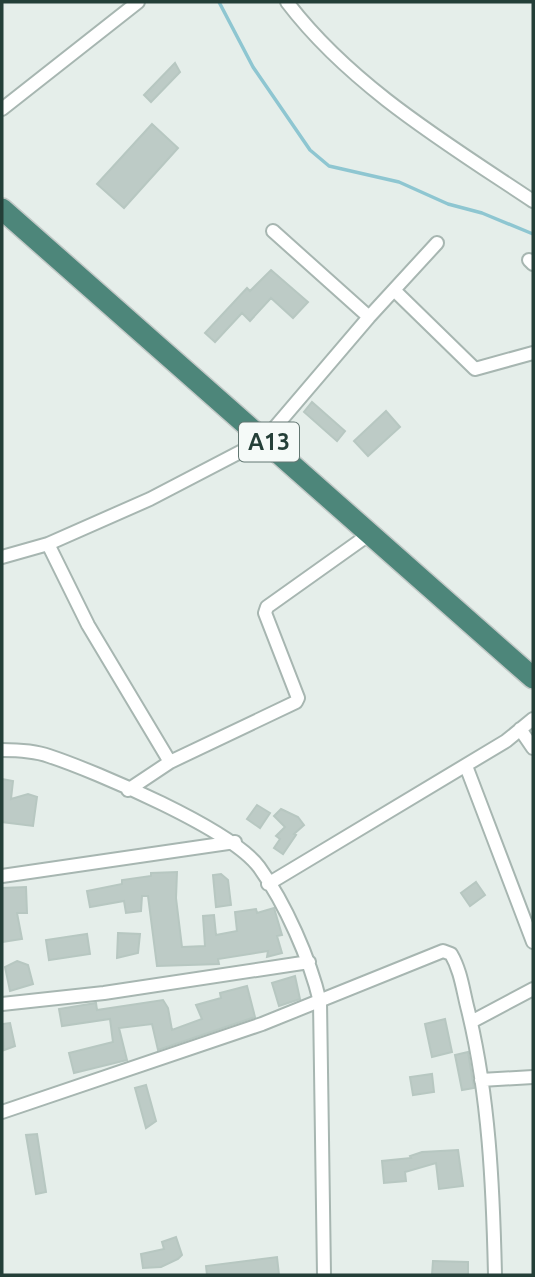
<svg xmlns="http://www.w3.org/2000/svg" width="535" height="1277" font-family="Ubuntu,sans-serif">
<rect width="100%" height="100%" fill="#e5eeea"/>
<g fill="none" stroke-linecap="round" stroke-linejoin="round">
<path stroke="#8ec6d1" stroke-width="3.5" d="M 219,2 L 253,67 L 310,150 L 329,166 L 399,182 L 448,204 L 482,213 L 533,234"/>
</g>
<path fill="#bdcbc6" stroke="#b7c7c1" stroke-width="2" d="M 175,63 L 180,72 L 151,102 L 144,95 Z
M 152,124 L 178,148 L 124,208 L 97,184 Z
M 271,270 L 308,302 L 293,318 L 271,298 L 250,321 L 242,313 L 215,342 L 205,333 L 247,288 L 250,291 Z
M 312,402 L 345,431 L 337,441 L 304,412 Z
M 386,411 L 400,427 L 368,456 L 354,441 Z
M 2,779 L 13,781 L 11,799 L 28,794 L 37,797 L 33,826 L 2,822 Z
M 257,805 L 270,813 L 260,828 L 247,819 Z
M 281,809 L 298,817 L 304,825 L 294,834 L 296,835 L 283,854 L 274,848 L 280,839 L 276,836 L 285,827 L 274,816 Z
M 177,872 L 176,898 L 182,947 L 205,946 L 203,916 L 214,915 L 216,935 L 237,931 L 235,912 L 256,909 L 257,913 L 274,908 L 282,935 L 277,936 L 282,953 L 267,957 L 268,951 L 218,959 L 219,964 L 157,966 L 148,896 L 142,896 L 141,911 L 126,913 L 124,901 L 90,907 L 87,891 L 122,884 L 122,880 L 151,876 L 151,873 Z
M 221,874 L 228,880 L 231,905 L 216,907 L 213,875 Z
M 476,882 L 485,895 L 470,906 L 461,893 Z
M 26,887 L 27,913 L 17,913 L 22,939 L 2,942 L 2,888 Z
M 118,933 L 140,934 L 138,953 L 117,958 Z
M 87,934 L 90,954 L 49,960 L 46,940 Z
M 17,961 L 28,965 L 33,984 L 10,991 L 5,967 Z
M 295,976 L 300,999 L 279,1006 L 272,983 Z
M 247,986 L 255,1017 L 158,1050 L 152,1024 L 119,1028 L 127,1060 L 74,1073 L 69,1053 L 113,1042 L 110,1019 L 62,1026 L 59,1009 L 96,1003 L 97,1010 L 163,1000 L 168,1008 L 172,1030 L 202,1019 L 196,1005 L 221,998 L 220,993 Z
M 445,1019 L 452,1052 L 432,1057 L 425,1024 Z
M 10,1023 L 15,1046 L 4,1050 L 2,1024 Z
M 468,1052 L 474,1088 L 462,1090 L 455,1055 Z
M 432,1074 L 434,1092 L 413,1095 L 410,1077 Z
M 146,1085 L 156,1121 L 146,1128 L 135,1088 Z
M 37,1134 L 46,1192 L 36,1194 L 26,1135 Z
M 458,1150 L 463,1186 L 439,1189 L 436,1163 L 405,1172 L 406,1181 L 384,1183 L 382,1161 L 411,1158 L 410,1156 L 422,1152 Z
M 176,1237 L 182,1255 L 178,1259 L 161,1267 L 143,1268 L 141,1254 L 164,1249 L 162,1242 Z
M 277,1257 L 279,1275 L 207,1275 L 206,1266 Z
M 433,1261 L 468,1262 L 468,1275 L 432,1275 Z"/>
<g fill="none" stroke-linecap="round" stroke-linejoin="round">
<g stroke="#a7b6b1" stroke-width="16">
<path id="minor" d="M 287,2 C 351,86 446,143 533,201
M 2,109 L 138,2
M 273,231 L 369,317
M 529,260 L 533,264
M 394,290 L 475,369 L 533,353
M 48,544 L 88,625 L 170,762
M 2,557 L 48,544 L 150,499 L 265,439 L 369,317 L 437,243
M 520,729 L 533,748
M 2,750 C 16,750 35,751 49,756 C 97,772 231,829 259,867 C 285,903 310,959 320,1002 L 324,1275
M 466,766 L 533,942
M 128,790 L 170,762 L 296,702 L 298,698 L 265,613 L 267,607 L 371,533
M 2,876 L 235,842
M 268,884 L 506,741 L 533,719
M 2,1004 L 104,993 L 309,962
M 471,1022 L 533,989
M 481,1080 L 533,1077
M 2,1112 L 262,1024 L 443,951 L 451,954 C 461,971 463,991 468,1010 C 489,1096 493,1186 495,1275"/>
</g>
<g stroke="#c2c9c7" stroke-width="24">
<path id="trunk" d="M 2,209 L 533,678"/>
</g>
<use href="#minor" stroke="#fff" stroke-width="12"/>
<use href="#trunk" stroke="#4d867a" stroke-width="21"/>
</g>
<g text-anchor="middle" stroke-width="5" stroke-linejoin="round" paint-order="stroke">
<rect fill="#f5faf8" stroke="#637772" stroke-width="2" x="239" y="422.5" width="60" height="39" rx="5"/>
<g font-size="23" font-weight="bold" fill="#243f38">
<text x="269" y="450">A13</text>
</g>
</g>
<rect width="535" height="1277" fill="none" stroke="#243f38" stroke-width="7"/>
</svg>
